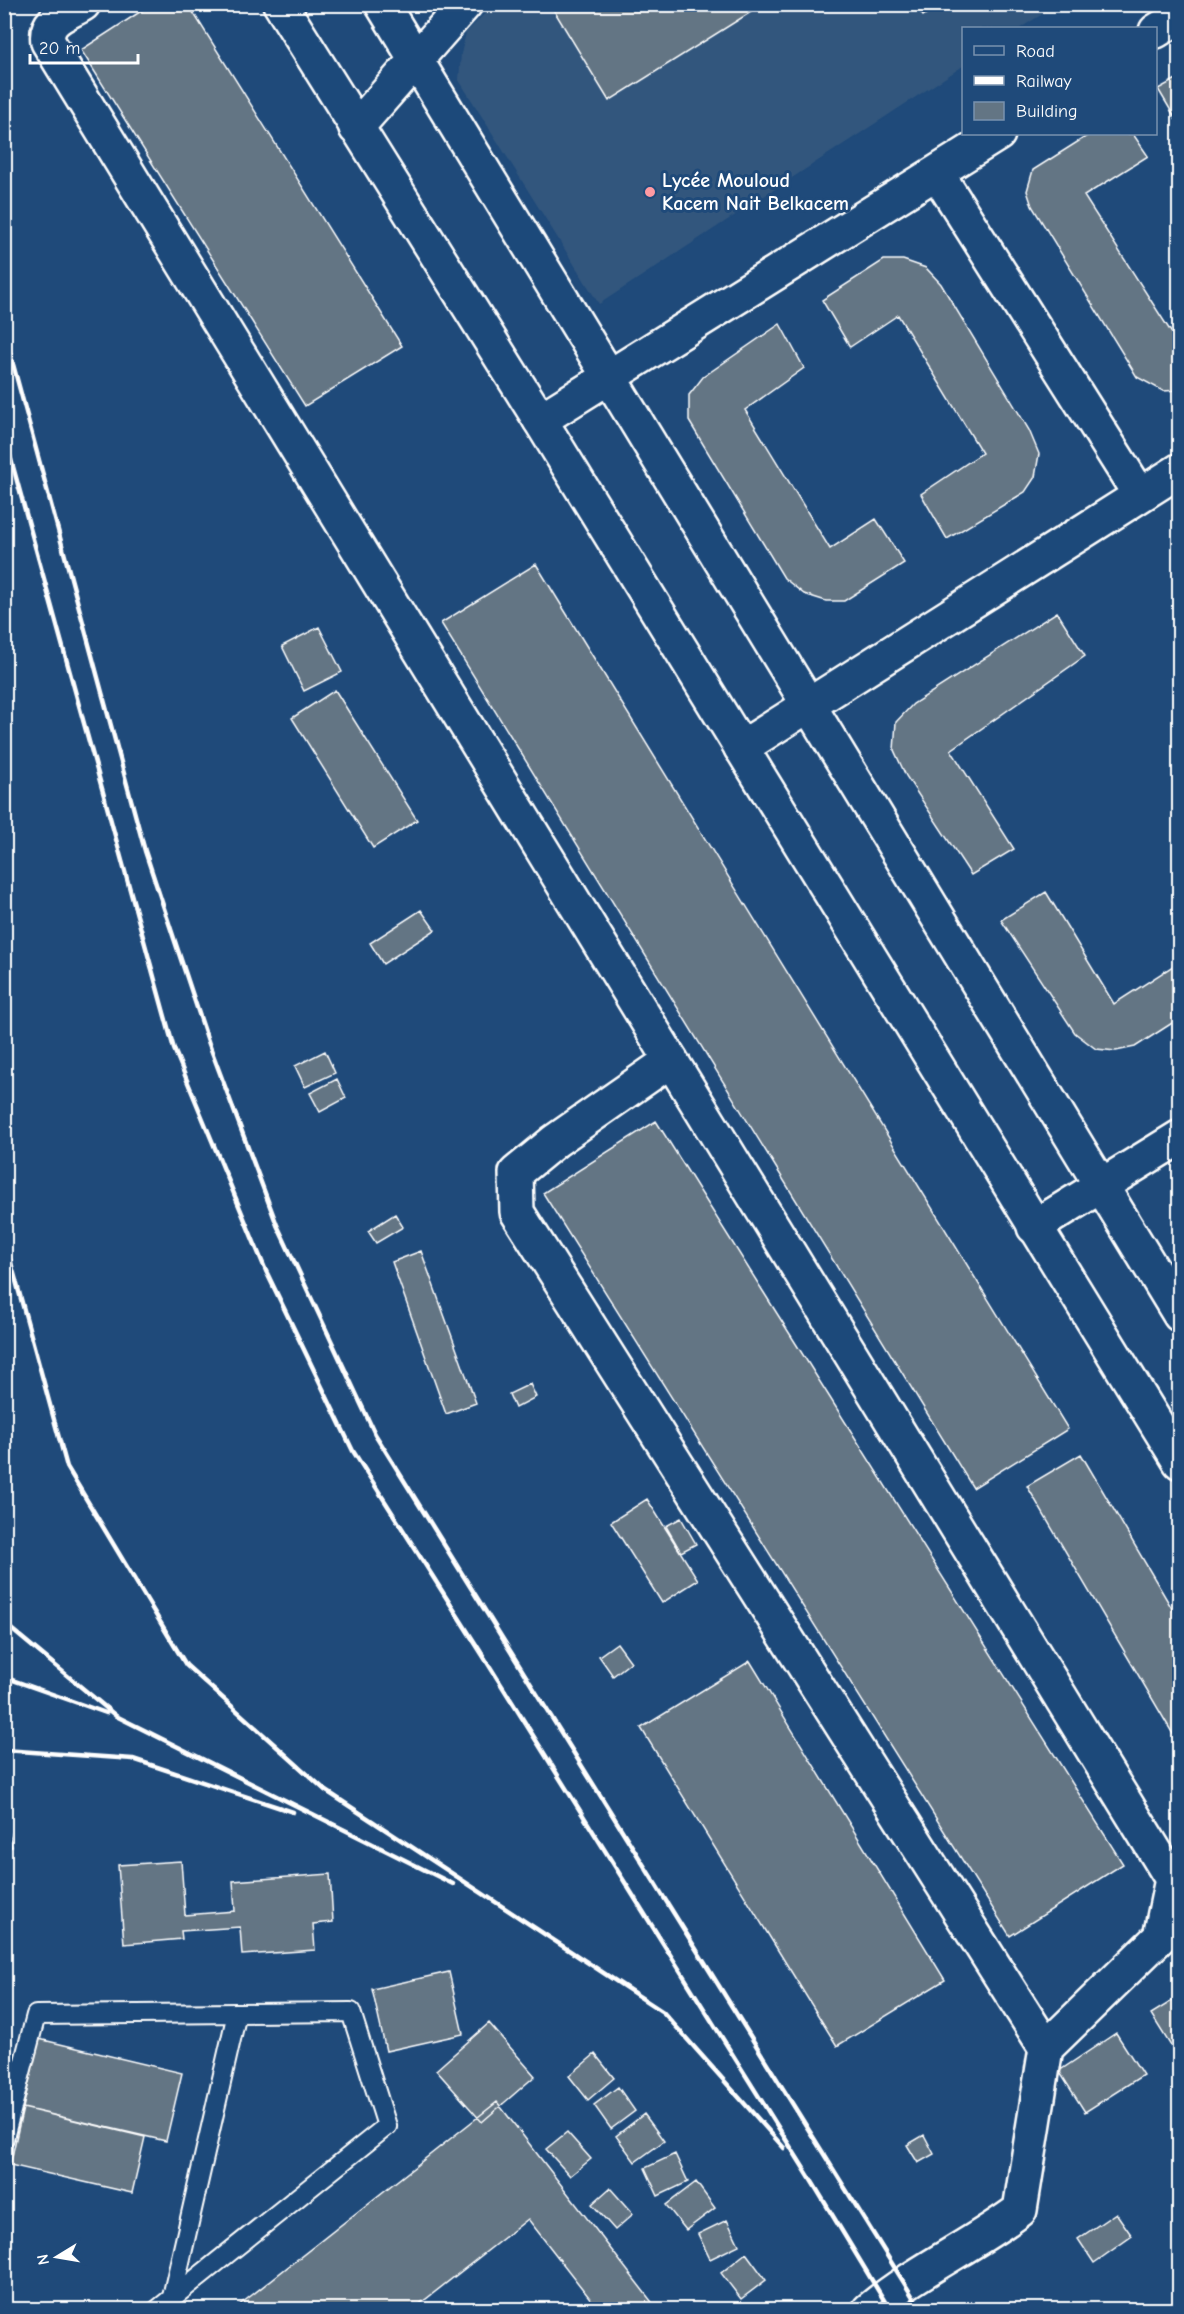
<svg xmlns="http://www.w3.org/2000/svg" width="1184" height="2314" font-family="'Comic Neue',sans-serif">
<rect width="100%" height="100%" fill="#1f4a7a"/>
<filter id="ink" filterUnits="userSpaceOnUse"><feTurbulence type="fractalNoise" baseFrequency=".0167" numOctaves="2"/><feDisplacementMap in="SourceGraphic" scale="12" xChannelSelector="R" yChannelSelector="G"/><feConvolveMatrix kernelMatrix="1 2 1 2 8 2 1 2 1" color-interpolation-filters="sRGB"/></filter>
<g filter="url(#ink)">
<path fill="#33577d" d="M 493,5 L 1057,5 L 1020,28 L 964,28 L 963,66 L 599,304 L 459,80 L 461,54 L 466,33 Z"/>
<path fill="#637584" stroke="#fff" stroke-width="1.5" d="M 152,4 L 188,4 L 402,346 L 305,406 L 81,50 Z
M 550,4 L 746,4 L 751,12 L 609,101 Z
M 915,4 L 941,4 L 923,16 Z
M 1180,77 L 1180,126 L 1158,89 Z
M 1090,134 L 1133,134 L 1148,156 L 1084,196 L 1171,332 L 1180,327 L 1180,390 L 1163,391 L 1137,377 L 1032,206 L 1027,191 L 1033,170 Z
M 884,260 L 903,260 L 926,268 L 941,284 L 1029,430 L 1039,454 L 1035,477 L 1025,492 L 947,539 L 921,494 L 982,453 L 898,315 L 850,347 L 822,300 Z
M 780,324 L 804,368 L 745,410 L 830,549 L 876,519 L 904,563 L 844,601 L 826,601 L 804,594 L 784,578 L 689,421 L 689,395 L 703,377 Z
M 536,564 L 1068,1429 L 973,1488 L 441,623 Z
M 1057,612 L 1085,656 L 951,750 L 1014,849 L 971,875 L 906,776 L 894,750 L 896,722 L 913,704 Z
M 319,627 L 342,672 L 304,691 L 282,646 Z
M 335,690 L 417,820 L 373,848 L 292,718 Z
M 1046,892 L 1114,1004 L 1179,962 L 1180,1018 L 1135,1047 L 1116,1051 L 1096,1049 L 1075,1033 L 1001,920 Z
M 421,910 L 435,930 L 383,964 L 370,943 Z
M 325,1051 L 335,1073 L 305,1087 L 295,1066 Z
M 337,1079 L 346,1098 L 320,1112 L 310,1093 Z
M 656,1121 L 1123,1864 L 1010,1936 L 543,1193 Z
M 395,1214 L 403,1227 L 376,1243 L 368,1231 Z
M 421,1251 L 476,1403 L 446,1414 L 392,1262 Z
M 530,1384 L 536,1397 L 515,1408 L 509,1394 Z
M 1081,1454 L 1180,1622 L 1180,1746 L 1027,1486 Z
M 647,1499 L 698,1580 L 662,1603 L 611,1522 Z
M 681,1518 L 696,1544 L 681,1552 L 666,1526 Z
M 617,1643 L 631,1662 L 613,1676 L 599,1656 Z
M 750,1661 L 945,1980 L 837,2046 L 641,1728 Z
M 7,1826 L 12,1847 L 4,1849 L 4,1827 Z
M 181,1861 L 185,1915 L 235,1911 L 233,1881 L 330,1874 L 333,1922 L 313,1924 L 315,1950 L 242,1955 L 240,1927 L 181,1931 L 182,1939 L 124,1944 L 118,1865 Z
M 449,1972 L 463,2034 L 386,2051 L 372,1989 Z
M 1180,1996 L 1180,2051 L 1176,2054 L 1151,2014 Z
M 489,2023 L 535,2076 L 482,2122 L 436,2070 Z
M 1116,2033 L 1143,2075 L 1085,2112 L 1059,2071 Z
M 39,2039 L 182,2073 L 166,2141 L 23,2108 Z
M 595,2054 L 614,2078 L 588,2100 L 569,2076 Z
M 618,2087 L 635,2111 L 611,2129 L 594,2105 Z
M 497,2102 L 658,2310 L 599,2310 L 528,2219 L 412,2310 L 233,2310 Z
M 23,2108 L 145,2137 L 132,2193 L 10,2165 Z
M 644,2114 L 664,2141 L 635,2162 L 616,2136 Z
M 567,2132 L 591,2159 L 570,2176 L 546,2149 Z
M 924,2135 L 934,2154 L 918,2163 L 907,2145 Z
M 675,2154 L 688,2182 L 658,2196 L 645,2168 Z
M 696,2182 L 715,2208 L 686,2230 L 666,2205 Z
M 610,2188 L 633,2214 L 615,2230 L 592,2204 Z
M 1116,2213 L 1132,2236 L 1094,2263 L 1078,2239 Z
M 727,2220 L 739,2245 L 710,2259 L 698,2234 Z
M 746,2253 L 766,2280 L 741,2299 L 721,2273 Z"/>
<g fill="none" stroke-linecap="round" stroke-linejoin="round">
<g stroke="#fff" stroke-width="22">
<path id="lane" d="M 4,2138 L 36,2015 L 351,2012 L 387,2126 L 157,2310
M 172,2297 L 237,2013"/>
</g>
<g stroke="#fff" stroke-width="38">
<path id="street" d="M 83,4 C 67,14 44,19 48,42 L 1172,1879 L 1160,1937 L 1046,2048 L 1020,2210 C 972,2246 916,2271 869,2310
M 382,4 L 1180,1315
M 1156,31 L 1180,16
M 356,128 L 465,4
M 937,173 L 1140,495
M 540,420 L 998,134
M 741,748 L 1180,470
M 671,1060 L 555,1141 L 516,1173 L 517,1212 L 1046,2048
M 1034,1227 L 1180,1137"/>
</g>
<g stroke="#fff" stroke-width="38">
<path id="secondary" d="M 280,4 L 540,420 L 1180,1462"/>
</g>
<use href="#lane" stroke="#1f4a7a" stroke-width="18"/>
<use href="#street" stroke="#1f4a7a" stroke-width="33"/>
<use href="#secondary" stroke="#1f4a7a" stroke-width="33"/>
<path stroke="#fff" stroke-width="4.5" d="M 4,331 L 145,851 L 209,1044 L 277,1225 L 375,1434 L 921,2310
M 4,434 L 174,1049 L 266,1271 L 353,1451 L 482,1654 L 808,2175 L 890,2310
M 4,1237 L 67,1467 L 186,1665 L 325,1790 L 663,2012 L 784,2148
M 4,1623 L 116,1716 L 453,1884
M 4,1677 L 106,1713
M 4,1750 L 133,1759 L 293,1812"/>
</g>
</g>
<circle fill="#ff9aa2" stroke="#1f4a7a" stroke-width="2" cx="650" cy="192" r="6"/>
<g text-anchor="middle" stroke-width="6" stroke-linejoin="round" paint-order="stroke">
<g font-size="20" font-weight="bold" fill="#fff" stroke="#1f4a7a" text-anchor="start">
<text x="662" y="187">Lycée Mouloud<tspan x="662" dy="23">Kacem Nait Belkacem</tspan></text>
</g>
</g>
<rect width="1184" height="2314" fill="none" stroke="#1f4a7a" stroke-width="24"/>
<rect x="12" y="12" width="1160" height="2290" fill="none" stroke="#fff" stroke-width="2" filter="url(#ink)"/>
<rect x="962" y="27" width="195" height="108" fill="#1f4a7a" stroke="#7992af" stroke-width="1.5"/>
<rect x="974" y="46" width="30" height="9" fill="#1f4a7a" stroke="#7992af" stroke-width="1.5"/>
<text x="1016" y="57" font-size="18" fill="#ffffff">Road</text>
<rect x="974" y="76" width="30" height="9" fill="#ffffff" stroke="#7992af" stroke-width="1.5"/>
<text x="1016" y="87" font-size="18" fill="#ffffff">Railway</text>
<rect x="974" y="102" width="30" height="18" fill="#637584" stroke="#7992af" stroke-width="1.5"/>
<text x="1016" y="117" font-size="18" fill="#ffffff">Building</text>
<g transform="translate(57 2257) rotate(259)" stroke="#1f4a7a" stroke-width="4.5" paint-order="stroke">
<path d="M0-4.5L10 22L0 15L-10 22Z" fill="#ffffff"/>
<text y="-9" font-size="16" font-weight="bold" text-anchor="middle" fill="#ffffff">N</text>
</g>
<path d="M30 54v9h108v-9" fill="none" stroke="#ffffff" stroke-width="3"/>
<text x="39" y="54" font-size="18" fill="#ffffff" stroke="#1f4a7a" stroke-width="4.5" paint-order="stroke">20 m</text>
</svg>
